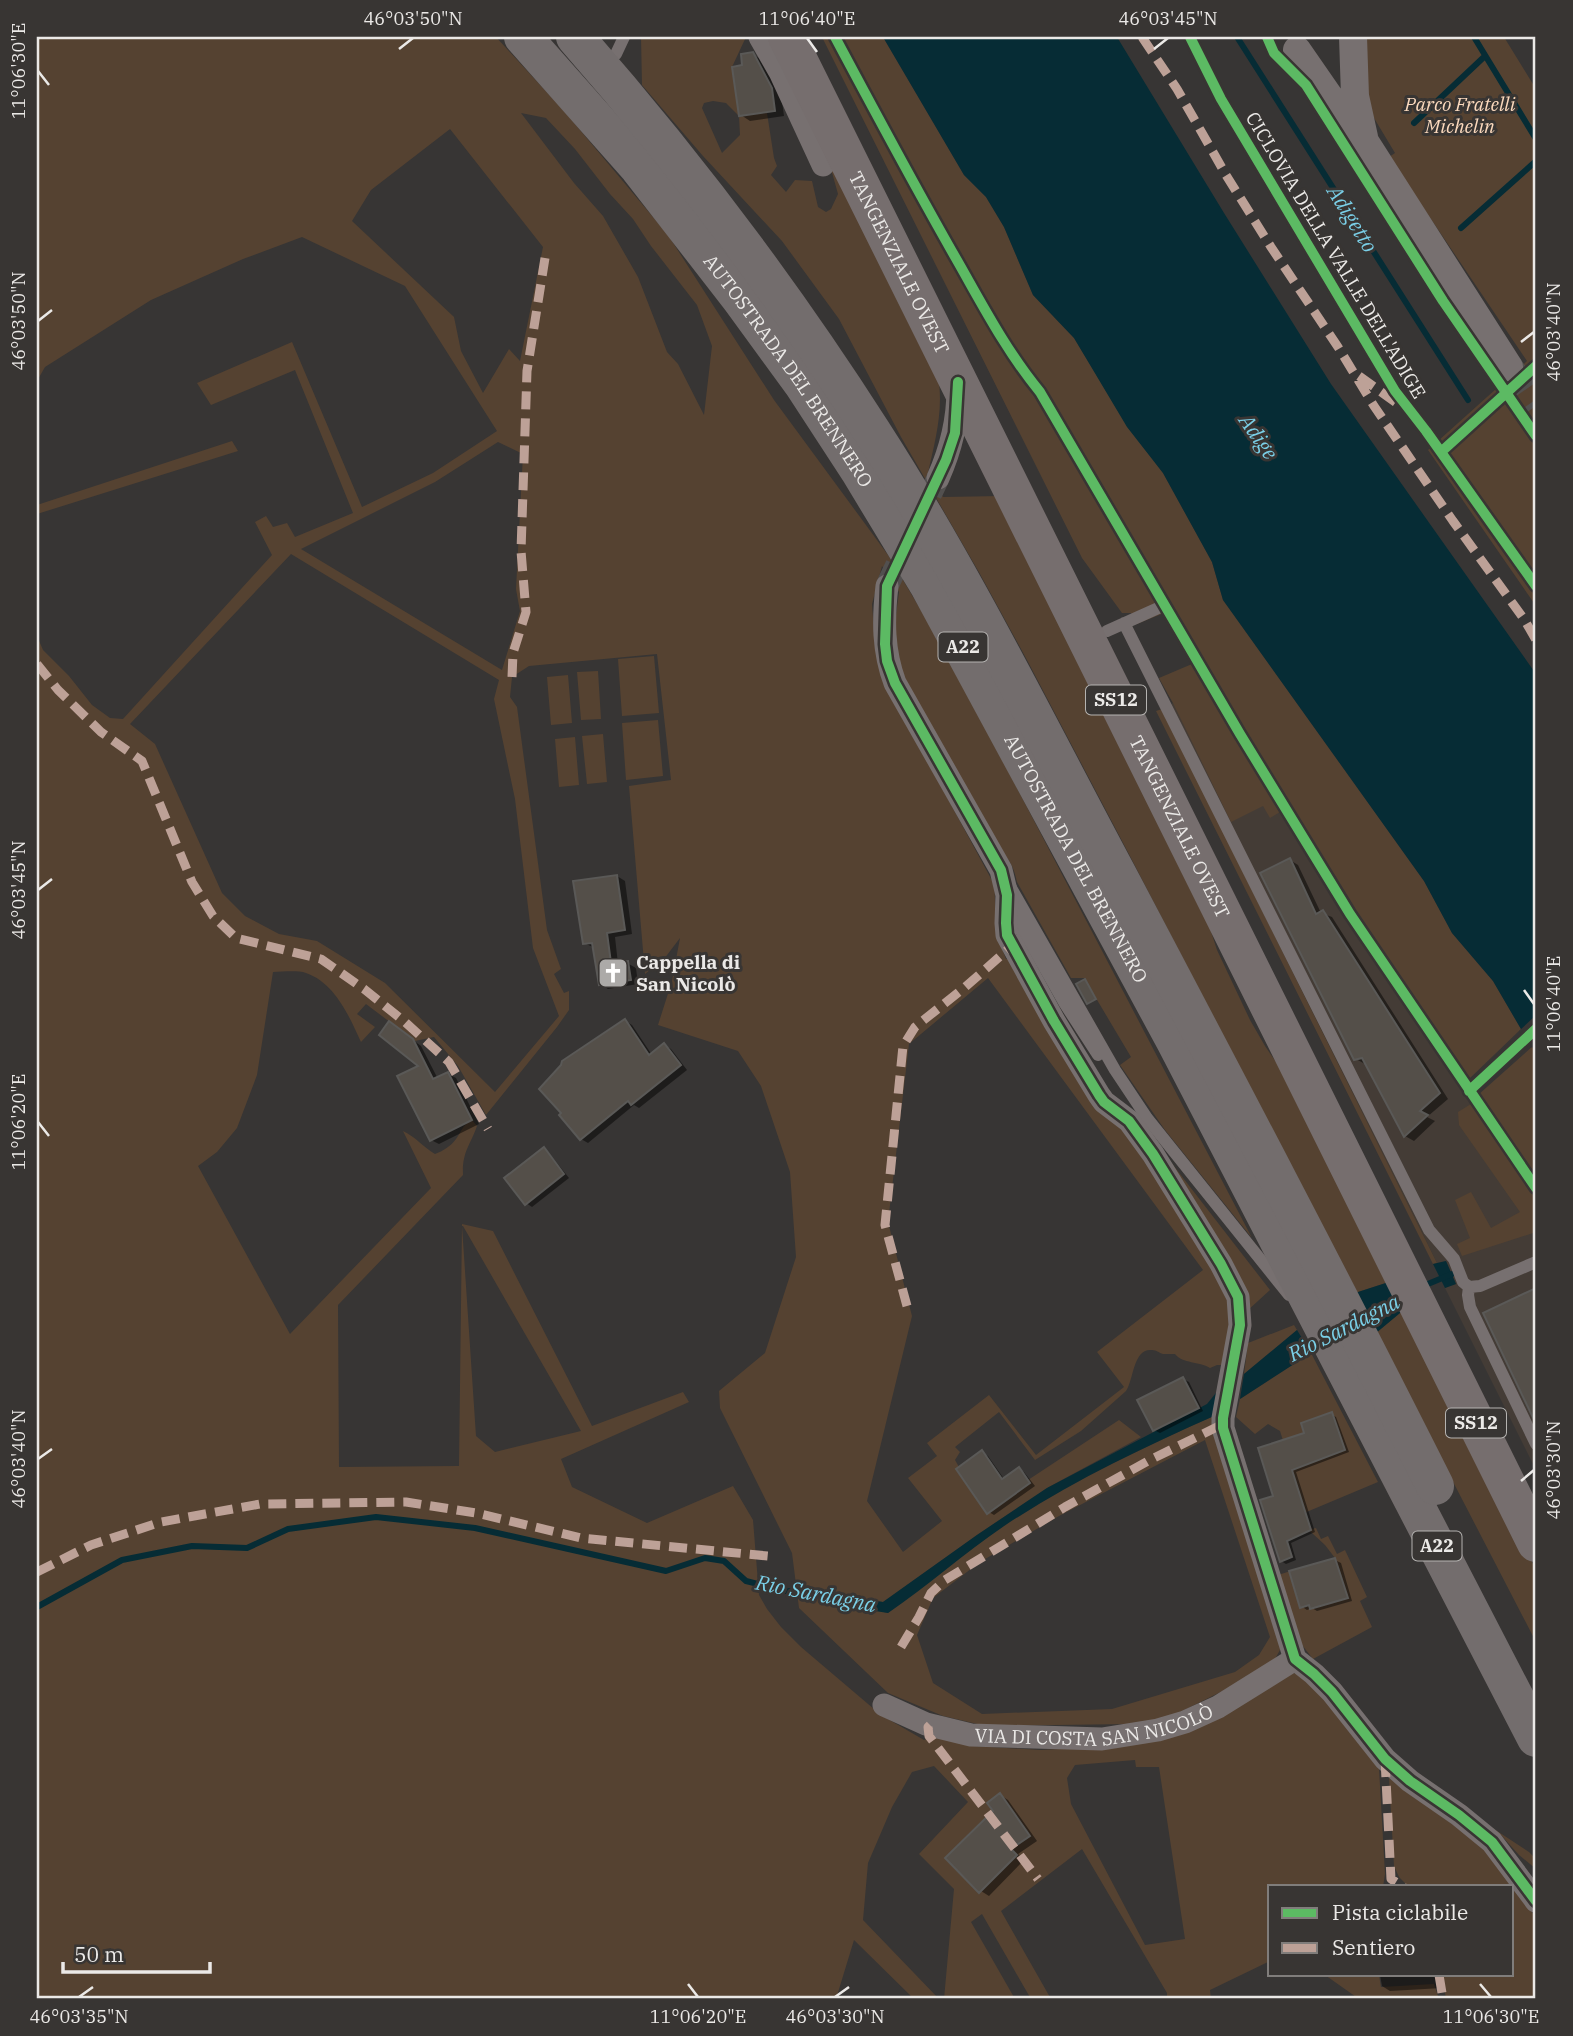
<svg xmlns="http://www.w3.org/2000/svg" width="1573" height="2036" font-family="'IBM Plex Serif',serif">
<rect width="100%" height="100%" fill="#373534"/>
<path fill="#443c36" d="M 1159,678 L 1280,812 L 1471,1104 L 1536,1198 L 1536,1470 L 1445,1288 L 1456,1284 L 1446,1261 L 1437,1263 L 1162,709 L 1173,703 Z"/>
<path fill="#554231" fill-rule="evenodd" d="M 37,37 L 496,37 L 564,111 L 668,235 L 774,400 L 888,555 L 925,617 L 1006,767 L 1252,1238 L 1165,1130 L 1120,1065 L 1131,1057 L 1084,978 L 1071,978 L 1017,882 C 1014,867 1009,858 998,848 L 913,695 L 903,674 L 896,654 L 894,631 L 899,592 L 882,566 L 872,604 L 875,645 L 896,703 L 995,886 C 994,909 997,938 1006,959 L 1012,958 L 1129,1129 L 1202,1246 L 1232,1308 L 1225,1365 L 1217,1365 L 1210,1368 C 1199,1361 1183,1364 1175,1354 C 1174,1354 1164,1354 1163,1354 C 1159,1353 1157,1350 1152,1350 C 1133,1348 1134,1379 1126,1391 L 1081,1431 L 1035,1460 L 999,1412 L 955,1447 L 960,1452 L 955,1460 L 959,1467 L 956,1470 L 988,1513 L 1030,1483 L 1028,1480 L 1119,1420 L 1141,1437 L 1047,1488 L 977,1535 L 883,1602 L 844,1596 L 811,1594 L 888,1613 C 926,1584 964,1553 1004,1526 C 1070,1482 1142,1448 1214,1416 L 1281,1648 L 1275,1659 L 1257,1674 L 1170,1717 L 1133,1724 L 986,1726 L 943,1716 L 888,1693 L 799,1608 L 792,1553 L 720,1408 L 719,1391 L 765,1353 L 796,1257 L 790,1172 L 761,1086 L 738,1051 L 658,1025 L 672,981 L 680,938 L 664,959 L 645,974 L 629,786 L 671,780 L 657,654 L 529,666 L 512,677 L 510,697 L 517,707 L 547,930 L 561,969 L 554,974 L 564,993 L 569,991 L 569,1010 L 557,1027 L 486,1115 L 458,1066 L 434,1037 L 415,1041 L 366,1004 L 357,1014 L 375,1027 L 361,1042 C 349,1016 335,983 306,973 C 297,970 282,972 273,972 L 257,1075 L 237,1128 L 217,1152 L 198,1166 L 290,1334 L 431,1188 L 403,1131 C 416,1137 423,1147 435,1154 C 443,1151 451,1146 456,1139 C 462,1131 462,1125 472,1120 L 477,1126 C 470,1146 462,1152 463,1175 L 338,1305 L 339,1467 L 459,1466 L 462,1224 L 493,1231 L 592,1426 L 683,1392 L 689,1402 L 561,1459 L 572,1487 L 647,1523 L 733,1486 L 753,1520 L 759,1595 L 767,1609 L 781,1627 L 801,1647 L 881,1715 L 924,1740 L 935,1735 L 974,1746 L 1041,1750 L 1112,1746 L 1291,1673 L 1304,1674 L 1379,1768 L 1385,1874 L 1383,1887 L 1270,1887 L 1270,1961 L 1210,1990 L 1211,1999 L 1167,1999 L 1167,1993 L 1082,1849 L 1001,1911 L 1051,1999 L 1031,1999 L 982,1914 L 971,1922 L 1015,1999 L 944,1999 L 954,1889 L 919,1854 L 968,1802 L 934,1766 L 912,1772 L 892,1807 L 868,1863 L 863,1920 L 939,1999 L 914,1999 L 854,1940 L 836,1999 L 37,1999 L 37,636 L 43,650 L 69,676 L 92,705 L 110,718 L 123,719 L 272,555 L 255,522 L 266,516 L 273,527 L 287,523 L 295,537 L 353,513 L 295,370 L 211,405 L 197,383 L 292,342 L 362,507 L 433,473 L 497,431 L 405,286 L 302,237 L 243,259 L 151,300 L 45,367 L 37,381 ZM 521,113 L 546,118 L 575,149 L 610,194 L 633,219 L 651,246 L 697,305 L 712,346 L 704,415 L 678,364 L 667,352 L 638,277 L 603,216 L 574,183 ZM 450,129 L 543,247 L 520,361 L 509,349 L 483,393 L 461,351 L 454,317 L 352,221 L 371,190 ZM 498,442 L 523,454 L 516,589 L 520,611 L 502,670 L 301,549 L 435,482 ZM 291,554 L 499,680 L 494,699 L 515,799 L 533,948 L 559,1016 L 495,1092 L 385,983 L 317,941 L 279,934 L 245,916 L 222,893 L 155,744 L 130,724 ZM 988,978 L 1203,1270 L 1097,1352 L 1124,1387 L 1036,1455 L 989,1395 L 927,1443 L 937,1456 L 908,1478 L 942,1521 L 903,1552 L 867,1501 L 912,1316 L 888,1222 L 909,1044 ZM 462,1226 L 463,1226 L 581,1431 L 495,1452 L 476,1436 ZM 1205,1440 L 1270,1637 L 1259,1655 L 1235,1672 L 1112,1709 L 982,1714 L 933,1683 L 917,1635 L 933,1598 L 980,1562 L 1059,1516 ZM 1135,1760 L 1136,1767 L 1159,1767 L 1185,1939 L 1145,1945 L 1071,1804 L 1067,1778 L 1075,1765 Z
M 641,37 L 746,37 L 732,67 L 739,116 L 767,113 L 774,158 L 777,166 L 771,175 L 786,192 L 795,180 L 812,181 L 818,207 L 826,212 L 831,209 L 838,194 L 831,169 L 838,167 L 938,376 C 944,410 935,441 928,473 L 943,497 L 1002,496 L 1204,910 L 1217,950 L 1250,1020 L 1265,1046 L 1303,1101 L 1392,1281 L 1355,1293 L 1131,858 L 1027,660 L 980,574 L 901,437 L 839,319 L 782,241 L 703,156 L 642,85 ZM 713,101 L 726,103 L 739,116 L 740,135 L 722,153 L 702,108 L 704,103 Z
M 822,37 L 883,37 L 964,175 L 986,197 L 1004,227 L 1033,295 L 1074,338 L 1128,427 L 1163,473 L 1212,562 L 1223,600 L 1424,881 L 1452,933 L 1493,981 L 1521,1029 L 1468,1080 L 1458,1084 L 1280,812 L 1270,818 L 1263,806 L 1231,822 L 1173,703 L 1159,678 L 1192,664 L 1164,613 L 1137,624 L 1131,613 L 1122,613 L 1082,558 Z
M 1366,37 L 1504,37 L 1536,89 L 1536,606 L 1428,450 L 1527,361 L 1389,157 L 1395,153 L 1368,108 Z
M 232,441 L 238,451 L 37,514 L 37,505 Z
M 654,656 L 659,713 L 622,716 L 618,659 Z
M 598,671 L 601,719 L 581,720 L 577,672 Z
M 568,675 L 572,723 L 551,725 L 547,677 Z
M 1162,709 L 1437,1263 L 1433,1264 L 1156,711 Z
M 658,720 L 663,776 L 626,780 L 622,723 Z
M 603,734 L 607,782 L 587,784 L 582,736 Z
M 575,737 L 579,785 L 559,787 L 555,739 Z
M 1534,1045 L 1536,1048 L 1536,1175 L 1478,1095 Z
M 1471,1104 L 1536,1198 L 1536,1232 L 1462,1256 L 1457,1244 L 1470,1238 L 1455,1200 L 1471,1192 L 1491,1228 L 1520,1212 L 1459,1125 L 1458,1112 Z
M 1149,1134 L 1270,1290 L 1247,1311 Z
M 1406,1308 L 1536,1570 L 1536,1642 L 1376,1333 Z
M 1294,1325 L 1297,1330 L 1244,1374 L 1248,1343 Z
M 1311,1353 L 1378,1482 L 1297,1516 L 1300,1494 L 1280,1431 L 1268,1424 L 1255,1434 L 1236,1417 L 1240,1399 Z
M 1300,1522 L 1308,1522 L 1312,1529 L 1316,1528 L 1321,1539 L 1328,1536 L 1337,1554 L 1345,1550 L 1367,1597 L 1360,1601 L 1372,1627 L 1313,1659 L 1302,1645 L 1278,1575 L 1297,1569 L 1311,1609 L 1347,1598 L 1335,1558 L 1325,1545 Z
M 1389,1778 L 1488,1850 L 1534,1915 L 1536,1918 L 1536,1999 L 1446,1999 L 1442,1975 L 1512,1975 L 1512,1887 L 1409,1887 L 1399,1877 L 1394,1866 Z
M 1462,1808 L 1529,1852 L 1536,1859 L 1536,1869 L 1519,1855 L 1501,1835 Z
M 1325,1975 L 1379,1975 L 1381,1987 L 1434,1984 L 1439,1999 L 1359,1999 Z"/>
<path fill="#062c35" d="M 883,37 L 1117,37 L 1224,213 L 1331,384 L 1536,674 L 1536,1048 L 1521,1029 L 1493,981 L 1452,933 L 1424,881 L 1223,600 L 1212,562 L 1163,473 L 1127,427 L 1074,338 L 1033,295 L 1004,227 L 986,197 L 964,175 Z
M 1446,1261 L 1456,1284 L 1445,1288 L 1433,1264 Z
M 1392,1281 L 1406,1308 L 1376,1333 L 1355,1293 Z
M 1297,1330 L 1311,1353 L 1240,1399 L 1244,1374 Z
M 1220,1388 L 1214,1416 C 1142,1448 1070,1482 1004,1526 C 964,1553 928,1586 888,1613 L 849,1607 L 808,1593 L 844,1596 L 883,1602 L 977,1535 L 1047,1488 L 1207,1404 Z"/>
<path fill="#373534" d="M 1536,1015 L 1536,1044 L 1532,1048 L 1519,1031 Z"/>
<path fill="#0007" d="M 752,54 L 762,60 L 781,94 L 784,116 L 750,121 L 741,115 L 744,67 Z
M 1290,860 L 1298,865 L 1321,913 L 1332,917 L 1448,1099 L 1427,1117 L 1435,1121 L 1414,1141 L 1405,1136 L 1367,1064 L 1365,1064 L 1356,1059 Z
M 617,876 L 625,881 L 632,934 L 615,937 L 618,964 L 627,963 L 636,968 L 638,984 L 608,989 L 600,984 L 595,948 L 584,943 Z
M 625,1021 L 632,1025 L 652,1055 L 664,1045 L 671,1049 L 687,1070 L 639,1108 L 634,1105 L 588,1143 L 581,1139 Z
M 390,1023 L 421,1046 L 438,1079 L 448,1074 L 456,1078 L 479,1124 L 439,1144 L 431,1140 L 421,1066 Z
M 544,1149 L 549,1153 L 569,1178 L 532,1207 L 526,1203 Z
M 1536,1290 L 1536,1421 L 1485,1314 Z
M 1183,1379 L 1189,1382 L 1203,1411 L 1160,1433 L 1154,1430 Z
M 1331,1414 L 1336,1417 L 1349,1452 L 1296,1472 L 1315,1532 L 1291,1543 L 1296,1560 L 1286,1564 L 1281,1561 L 1276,1497 L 1306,1434 Z
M 982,1453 L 988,1456 L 1004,1479 L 1019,1469 L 1024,1472 L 1035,1486 L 994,1515 L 989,1512 Z
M 1335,1560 L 1341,1563 L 1352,1601 L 1317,1611 L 1312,1608 L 1307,1610 L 1301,1606 Z
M 1000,1795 L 1008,1800 L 1037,1841 L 1018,1854 L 1024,1860 L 989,1896 L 981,1891 L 995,1811 Z
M 1380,1975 L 1440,1975 L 1442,1988 L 1390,1991 L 1382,1986 Z"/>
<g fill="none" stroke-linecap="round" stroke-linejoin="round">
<path stroke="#062c35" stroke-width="6" d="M 1237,37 L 1468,400
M 1474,37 L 1536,139
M 1414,123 L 1485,56
M 1461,228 L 1536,161
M 1423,1286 L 1452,1274
M 37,1607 L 122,1560 L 192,1546 L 247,1548 L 288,1529 L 376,1517 L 475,1528 L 666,1571 L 705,1558 L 724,1561 L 746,1581 L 786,1591 L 815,1594"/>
</g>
<path fill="#544f49" stroke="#5a5957" stroke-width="2" d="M 753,52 L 772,88 L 775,111 L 739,116 L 732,67 L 742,65 L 741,54 Z
M 1290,858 L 1316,914 L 1323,910 L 1440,1093 L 1420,1111 L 1428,1115 L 1404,1137 L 1362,1058 L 1354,1060 L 1260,873 Z
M 617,875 L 625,930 L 607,933 L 611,963 L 628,961 L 631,980 L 599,985 L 592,943 L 583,944 L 573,881 Z
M 1085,979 L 1096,999 L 1087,1004 L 1076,984 Z
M 625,1019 L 649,1055 L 664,1043 L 681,1065 L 631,1105 L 628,1101 L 580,1140 L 559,1115 L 561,1113 L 539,1089 L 561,1065 L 562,1061 Z
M 389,1021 L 413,1039 L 433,1079 L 448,1072 L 472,1120 L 430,1141 L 397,1076 L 418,1066 L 379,1035 Z
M 544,1147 L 564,1174 L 525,1205 L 504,1178 Z
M 1536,1288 L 1536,1424 L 1483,1313 Z
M 1183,1377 L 1199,1408 L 1153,1431 L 1137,1400 Z
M 1332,1412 L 1345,1450 L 1292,1470 L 1311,1530 L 1287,1541 L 1292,1557 L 1280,1562 L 1260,1500 L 1273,1496 L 1258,1448 L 1304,1433 L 1301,1423 Z
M 982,1450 L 1002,1479 L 1019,1467 L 1030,1483 L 987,1514 L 956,1469 Z
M 1335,1558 L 1348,1598 L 1310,1609 L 1309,1605 L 1300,1608 L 1289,1571 Z
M 1000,1793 L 1030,1836 L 1011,1849 L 1017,1855 L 979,1893 L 945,1858 L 993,1811 L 987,1803 Z"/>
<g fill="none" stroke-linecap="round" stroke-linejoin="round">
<path stroke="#52504f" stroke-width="23" stroke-dasharray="23 11" stroke-linecap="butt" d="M 887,586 L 938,478"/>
<path stroke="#52504f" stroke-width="28" stroke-dasharray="28 14" stroke-linecap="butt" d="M 1509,367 L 1536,406"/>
<path stroke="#777070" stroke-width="12" d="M 616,54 L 624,37
M 1124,623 L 1429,1230 L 1454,1259 L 1463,1282 L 1469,1287 L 1480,1286 L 1536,1262
M 1107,631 L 1165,605
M 1010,886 L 1115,1070 L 1147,1118 L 1289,1295
M 1009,905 L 1065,1004 L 1098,1055
M 1469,1287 L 1468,1295 L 1470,1307 L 1536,1444"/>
<g stroke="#777070" stroke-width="23">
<path d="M 760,37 L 780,72 L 823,165"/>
<path d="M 938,478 C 951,449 958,421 958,389"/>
<path d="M 887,586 C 883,620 883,651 895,683 L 1001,870 L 1007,895 L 1006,923 L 1007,935 L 1054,1021 L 1099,1095 L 1104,1102 L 1129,1121 L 1153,1154 L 1221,1264 L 1238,1297 L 1240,1325 L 1223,1418 L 1223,1428 L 1295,1659 L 1314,1674 L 1332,1692 L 1385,1759 L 1410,1781 L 1459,1815 L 1492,1842 L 1536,1901"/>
<path id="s1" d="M 884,1705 L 926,1724 L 971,1735 L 1102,1739 L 1158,1730 L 1185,1722 L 1218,1707 L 1295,1659"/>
</g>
<path stroke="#777070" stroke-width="28" d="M 1353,37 L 1355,96 L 1364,137
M 1297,50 L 1342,115 L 1364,140 L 1509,367"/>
<path stroke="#766e6e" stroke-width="38" id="s2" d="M 787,37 L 1536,1543"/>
<g stroke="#736d6d" stroke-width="38">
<path id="s3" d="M 523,37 L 639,168 L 740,298 L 802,383 L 860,472 L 929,586 L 1175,1041 L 1536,1738"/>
<path d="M 575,37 C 683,160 782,291 871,430 C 963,572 1038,726 1118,875 C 1225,1078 1332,1281 1435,1486"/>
</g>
<path stroke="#bda197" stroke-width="9" stroke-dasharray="18 9" stroke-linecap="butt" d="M 1142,37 L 1177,89 L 1226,175 L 1271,247 L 1338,347 L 1374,406 L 1453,521 L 1524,619 L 1536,640
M 1359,376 L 1398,404
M 37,664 L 58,690 L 101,732 L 142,761 L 192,882 L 213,916 L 236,938 L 321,959 L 364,989 L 405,1022 L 449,1062 L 488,1129
M 512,677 L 513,653 L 526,612 L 521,551 L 527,371 L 545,258
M 907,1306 L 885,1225 L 903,1046 L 915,1027 L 964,988 L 1013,945
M 37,1572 L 91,1545 L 161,1522 L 260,1504 L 406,1502 L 476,1513 L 581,1538 L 768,1556
M 901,1647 L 919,1617 L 931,1593 L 945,1580 L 1065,1507 L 1148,1461 L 1223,1424
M 930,1725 L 928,1727 L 929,1736 L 1038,1879
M 1385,1759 L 1391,1879 L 1404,1887
M 1439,1975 L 1443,1999"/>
<g stroke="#383533" stroke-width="15">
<path id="cycleway" d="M 835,37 C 875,112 915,187 958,262 C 983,306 1007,352 1040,392 L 1240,734 L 1350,914 L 1536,1188
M 1190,37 L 1221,99 L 1395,391 L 1426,431 L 1536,586
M 1267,37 L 1274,53 L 1306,85 L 1443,301 L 1536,436
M 958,382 L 955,433 L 946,460 L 887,586 L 885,644 L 887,661 L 895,683 L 1001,870 L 1007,895 L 1006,923 L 1007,935 L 1054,1021 L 1099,1095 L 1104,1102 L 1129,1121 L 1153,1154 L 1221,1264 L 1238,1297 L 1240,1325 L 1223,1418 L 1223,1428 L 1295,1659 L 1314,1674 L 1332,1692 L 1385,1759 L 1410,1781 L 1459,1815 L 1492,1842 L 1536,1901
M 1441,452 L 1536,366
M 1469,1091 L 1536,1029"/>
</g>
<use href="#cycleway" stroke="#5cba63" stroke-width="10"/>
</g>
<path fill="none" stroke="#ebe9e7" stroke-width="2.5" d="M 807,38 L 817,52M 399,49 L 413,38M 1154,49 L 1168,38M 38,71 L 49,85M 38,321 L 52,310M 1521,342 L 1534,332M 38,890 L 52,879M 1524,990 L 1534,1004M 38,1122 L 49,1136M 38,1459 L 52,1449M 1521,1481 L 1534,1470M 688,1984 L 698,1997M 1480,1984 L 1491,1997M 79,1997 L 93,1987M 835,1997 L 849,1987"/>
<defs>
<g id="church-square" transform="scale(1.575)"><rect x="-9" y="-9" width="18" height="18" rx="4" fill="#acaaa8" stroke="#383533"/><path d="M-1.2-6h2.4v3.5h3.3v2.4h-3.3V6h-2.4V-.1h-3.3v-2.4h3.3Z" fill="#fff"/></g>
</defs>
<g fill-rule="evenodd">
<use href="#church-square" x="613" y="973"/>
</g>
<g text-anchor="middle" stroke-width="6" stroke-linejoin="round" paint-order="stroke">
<g fill="#383533" stroke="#b5b3b1" stroke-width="2">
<rect x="938.5" y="632.5" width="49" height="29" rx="5"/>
<rect x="1086" y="685.5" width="60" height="29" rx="5"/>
<rect x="1446" y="1408.5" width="60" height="29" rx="5"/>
<rect x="1412.5" y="1531.5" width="49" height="29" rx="5"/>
</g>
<g font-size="18" font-weight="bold" fill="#ebe9e7">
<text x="963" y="653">A22</text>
<text x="1116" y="706">SS12</text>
<text x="1476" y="1429">SS12</text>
<text x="1437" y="1552">A22</text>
</g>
<g font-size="19" font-style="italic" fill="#fbd9bd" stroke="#383533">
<text x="1460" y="111">Parco Fratelli<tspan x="1460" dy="22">Michelin</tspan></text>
</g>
<g font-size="19" fill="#ebe9e7" stroke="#383533">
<text transform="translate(1336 255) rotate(59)" y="7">CICLOVIA DELLA VALLE DELL'ADIGE</text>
<text dy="7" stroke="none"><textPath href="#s2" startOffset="252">TANGENZIALE OVEST</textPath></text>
<text dy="7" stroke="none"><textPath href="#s3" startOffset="427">AUTOSTRADA DEL BRENNERO</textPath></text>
<text dy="7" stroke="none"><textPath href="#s2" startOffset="882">TANGENZIALE OVEST</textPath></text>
<text dy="7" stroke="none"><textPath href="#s3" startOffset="994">AUTOSTRADA DEL BRENNERO</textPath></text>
<text dy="7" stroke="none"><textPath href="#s1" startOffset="217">VIA DI COSTA SAN NICOLÒ</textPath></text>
</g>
<g font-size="19" font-weight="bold" fill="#ebe9e7" stroke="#383533" text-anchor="start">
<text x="636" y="969">Cappella di<tspan x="636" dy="22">San Nicolò</tspan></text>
</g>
<g font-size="21" font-style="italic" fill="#7acfe7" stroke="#383533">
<text transform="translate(1352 219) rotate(58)" y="7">Adigetto</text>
<text transform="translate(1258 437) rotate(55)" y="7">Adige</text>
<text transform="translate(1344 1328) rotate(-27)" y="7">Rio Sardagna</text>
<text transform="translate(816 1594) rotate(11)" y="7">Rio Sardagna</text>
</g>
</g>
<rect width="1573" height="2036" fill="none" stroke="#383533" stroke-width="77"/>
<rect x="1268" y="1885" width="245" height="91" fill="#383533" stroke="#807d7b" stroke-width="2"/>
<rect x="1282" y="1908" width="35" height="10" fill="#5cba63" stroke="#807d7b" stroke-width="2"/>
<text x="1332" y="1920" font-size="21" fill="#ebe9e7">Pista ciclabile</text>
<rect x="1282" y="1943" width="35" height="10" fill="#bda197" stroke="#807d7b" stroke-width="2"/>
<text x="1332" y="1955" font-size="21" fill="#ebe9e7">Sentiero</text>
<path d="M63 1962v10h147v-10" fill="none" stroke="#ebe9e7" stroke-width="3.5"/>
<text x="74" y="1962" font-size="21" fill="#ebe9e7" stroke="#383533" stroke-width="5" paint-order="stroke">50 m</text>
<rect x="38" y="38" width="1496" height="1959" fill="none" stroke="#ebe9e7" stroke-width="2.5"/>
<g font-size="18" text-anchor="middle" fill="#ebe9e7">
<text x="413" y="25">46°03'50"N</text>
<text x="807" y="25">11°06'40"E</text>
<text x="1168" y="25">46°03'45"N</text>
<text transform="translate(19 71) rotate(-90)" y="6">11°06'30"E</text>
<text transform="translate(19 321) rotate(-90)" y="6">46°03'50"N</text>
<text transform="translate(1554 332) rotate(-90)" y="6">46°03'40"N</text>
<text transform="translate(19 890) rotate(-90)" y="6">46°03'45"N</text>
<text transform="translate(1554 1004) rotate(-90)" y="6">11°06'40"E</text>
<text transform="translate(19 1122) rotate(-90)" y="6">11°06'20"E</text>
<text transform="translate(19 1459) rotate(-90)" y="6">46°03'40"N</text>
<text transform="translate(1554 1470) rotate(-90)" y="6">46°03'30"N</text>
<text x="79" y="2023">46°03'35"N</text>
<text x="698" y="2023">11°06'20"E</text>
<text x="835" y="2023">46°03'30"N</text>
<text x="1491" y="2023">11°06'30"E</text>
</g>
</svg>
